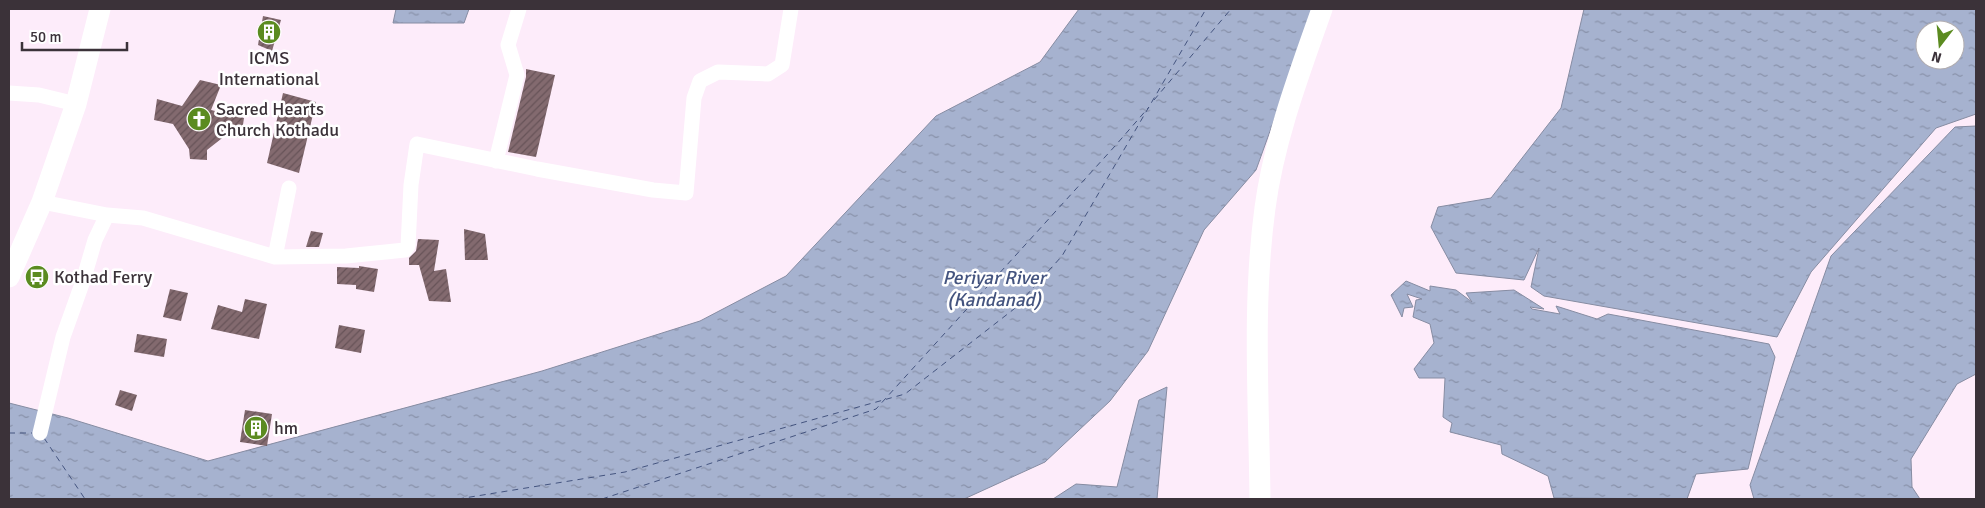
<svg xmlns="http://www.w3.org/2000/svg" width="1985" height="508" font-family="Signika,sans-serif">
<defs>
<pattern id="water-ripples" width="26" height="14" patternUnits="userSpaceOnUse" patternTransform="scale(1.25)"><rect width="26" height="14" fill="#a6b2cf"/><path d="M2 4q2-2 4 0t4 0M15 11q2-2 4 0t4 0" fill="none" stroke="#8891a9"/></pattern>
<pattern id="building-hatch" width="6" height="6" patternUnits="userSpaceOnUse" patternTransform="scale(1.25)"><rect width="6" height="6" fill="#836a6f"/><path d="M-1 1l2-2M0 6l6-6M5 7l2-2" fill="none" stroke="#675358"/></pattern>
</defs>
<rect width="100%" height="100%" fill="#fdecfa"/>
<path fill="url(#water-ripples)" stroke="#868ca2" fill-rule="evenodd" d="M 396,9 L 469,9 L 464,23 L 393,23 Z
M 1079,9 L 1314,9 L 1256,170 L 1204,230 L 1148,351 L 1110,401 L 1045,462 L 964,499 L 9,499 L 9,403 L 68,418 L 208,461 L 542,371 L 700,321 L 786,276 L 936,116 L 1040,62 Z
M 1584,9 L 1976,9 L 1976,114 L 1936,128 L 1811,272 L 1777,337 L 1544,296 L 1531,287 L 1539,248 L 1524,280 L 1456,273 L 1431,227 L 1438,207 L 1491,198 L 1561,108 ZM 1925,30 L 1955,30 L 1955,60 L 1925,60 Z
M 1976,126 L 1976,374 L 1957,384 L 1911,459 L 1912,487 L 1920,499 L 1754,499 L 1750,485 L 1831,256 L 1955,127 Z
M 1406,281 L 1430,291 L 1430,286 L 1456,290 L 1472,302 L 1466,293 L 1514,290 L 1544,309 L 1530,307 L 1532,309 L 1560,314 L 1556,306 L 1597,319 L 1608,314 L 1769,344 L 1775,357 L 1748,469 L 1696,474 L 1687,499 L 1554,498 L 1548,476 L 1502,454 L 1501,445 L 1450,432 L 1452,423 L 1443,417 L 1445,378 L 1419,378 L 1414,369 L 1434,343 L 1430,324 L 1413,317 L 1416,300 L 1422,299 L 1407,294 L 1413,307 L 1404,308 L 1402,317 L 1391,295 Z
M 1167,387 L 1157,499 L 1053,499 L 1076,484 L 1117,487 L 1139,400 Z"/>
<g fill="none" stroke-linecap="round" stroke-linejoin="round">
<path stroke="#44547f" stroke-width="1" stroke-dasharray="6 5" stroke-linecap="butt" d="M 1154,100 L 1231,9
M 9,433 L 32,433
M 44,438 L 85,499
M 458,499 L 625,472 L 905,394 L 1014,309 L 1062,256 L 1206,9
M 602,499 L 876,409 L 1115,146 L 1149,107"/>
</g>
<path fill="url(#building-hatch)" d="M 263,16 L 281,20 L 272,51 L 258,45 Z
M 526,69 L 555,75 L 536,157 L 508,152 L 526,77 Z
M 200,80 L 221,85 L 211,110 L 244,118 L 241,138 L 226,135 L 207,150 L 207,160 L 190,159 L 189,149 L 173,124 L 154,120 L 157,99 L 182,106 Z
M 283,93 L 316,102 L 299,173 L 267,163 Z
M 464,229 L 485,234 L 488,260 L 465,260 Z
M 311,231 L 323,233 L 319,247 L 306,247 Z
M 418,239 L 439,240 L 434,271 L 446,269 L 451,302 L 429,301 L 419,265 L 409,265 L 409,258 L 416,251 Z
M 359,266 L 378,269 L 374,292 L 356,289 L 356,285 L 337,284 L 337,267 L 359,268 Z
M 170,289 L 188,293 L 181,321 L 163,317 Z
M 245,299 L 267,304 L 259,339 L 211,329 L 218,305 L 242,312 Z
M 339,325 L 365,330 L 361,353 L 335,348 Z
M 137,334 L 167,339 L 164,357 L 134,352 Z
M 120,390 L 137,395 L 132,411 L 115,405 Z
M 245,410 L 272,414 L 267,446 L 240,442 Z"/>
<g fill="none" stroke-linecap="round" stroke-linejoin="round">
<path stroke="#fff" stroke-width="15" d="M 9,93 L 39,95 L 76,104
M 496,161 L 517,75 L 508,45 L 519,9
M 42,202 L 107,215 L 143,218 L 275,257 L 346,256 L 405,250 L 408,246 L 411,185 L 417,144 L 537,169 L 653,190 L 686,193 L 694,98 L 700,81 L 718,72 L 768,74 L 782,65 L 791,9
M 275,257 L 289,188
M 40,433 L 63,337 L 83,281 L 95,240 L 107,215"/>
<path stroke="#fff" stroke-width="21" d="M 9,277 L 42,202 L 76,104 L 100,9
M 1260,499 C 1259,403 1252,304 1265,208 C 1274,140 1299,74 1322,9"/>
</g>
<defs>
<g id="building-disc" transform="scale(1.25)"><circle r="9.5" fill="#5b8b20" stroke="#fff"/><path d="M-4-6H4V6H1V3H-1V6H-4ZM-2.5-4.3h1.7v1.8h-1.7ZM.8-4.3h1.7v1.8H.8ZM-2.5-1h1.7V.8h-1.7ZM.8-1h1.7V.8H.8Z" fill="#fff"/></g>
<g id="church-disc" transform="scale(1.25)"><circle r="9.5" fill="#5b8b20" stroke="#fff"/><path d="M-1.2-6h2.4v3.5h3.3v2.4h-3.3V6h-2.4V-.1h-3.3v-2.4h3.3Z" fill="#fff"/></g>
<g id="bus-disc" transform="scale(1.25)"><circle r="9.5" fill="#5b8b20" stroke="#fff"/><path d="M-5-6H5V4H4V6H2V4H-2V6H-4V4H-5ZM-3.5-4V0h7V-4ZM-3.5 1.2v1.5H-2V1.2ZM2 1.2v1.5H3.5V1.2Z" fill="#fff"/></g>
</defs>
<g fill-rule="evenodd">
<use href="#building-disc" x="269" y="32"/>
<use href="#church-disc" x="199" y="119"/>
<use href="#bus-disc" x="37" y="277"/>
<use href="#building-disc" x="256" y="428"/>
</g>
<g text-anchor="middle" stroke-width="5" stroke-linejoin="round" paint-order="stroke">
<g font-size="18" fill="#3b3239" stroke="#fff" text-anchor="start">
<text x="269" y="64" text-anchor="middle">ICMS<tspan x="269" dy="21">International</tspan></text>
<text x="216" y="115">Sacred Hearts<tspan x="216" dy="21">Church Kothadu</tspan></text>
<text x="54" y="283">Kothad Ferry</text>
<text x="274" y="434">hm</text>
</g>
<g font-size="19" font-style="italic" fill="#44547f" stroke="#fff">
<text x="994" y="284">Periyar River<tspan x="994" dy="22">(Kandanad)</tspan></text>
</g>
</g>
<rect width="1985" height="508" fill="none" stroke="#3b3239" stroke-width="20"/>
<g transform="translate(1940 45) rotate(196)"><circle r="24" fill="#ffffff" stroke="#b1adb0"/>
<path d="M0-4L9 19L0 12L-9 19Z" fill="#5b8b20"/>
<text y="-8" font-size="14" font-weight="bold" text-anchor="middle" fill="#3b3239">N</text>
</g>
<path d="M22 42v8h105v-8" fill="none" stroke="#3b3239" stroke-width="2.5"/>
<text x="30" y="42" font-size="15" fill="#3b3239" stroke="#ffffff" stroke-width="4" paint-order="stroke">50 m</text>
</svg>
